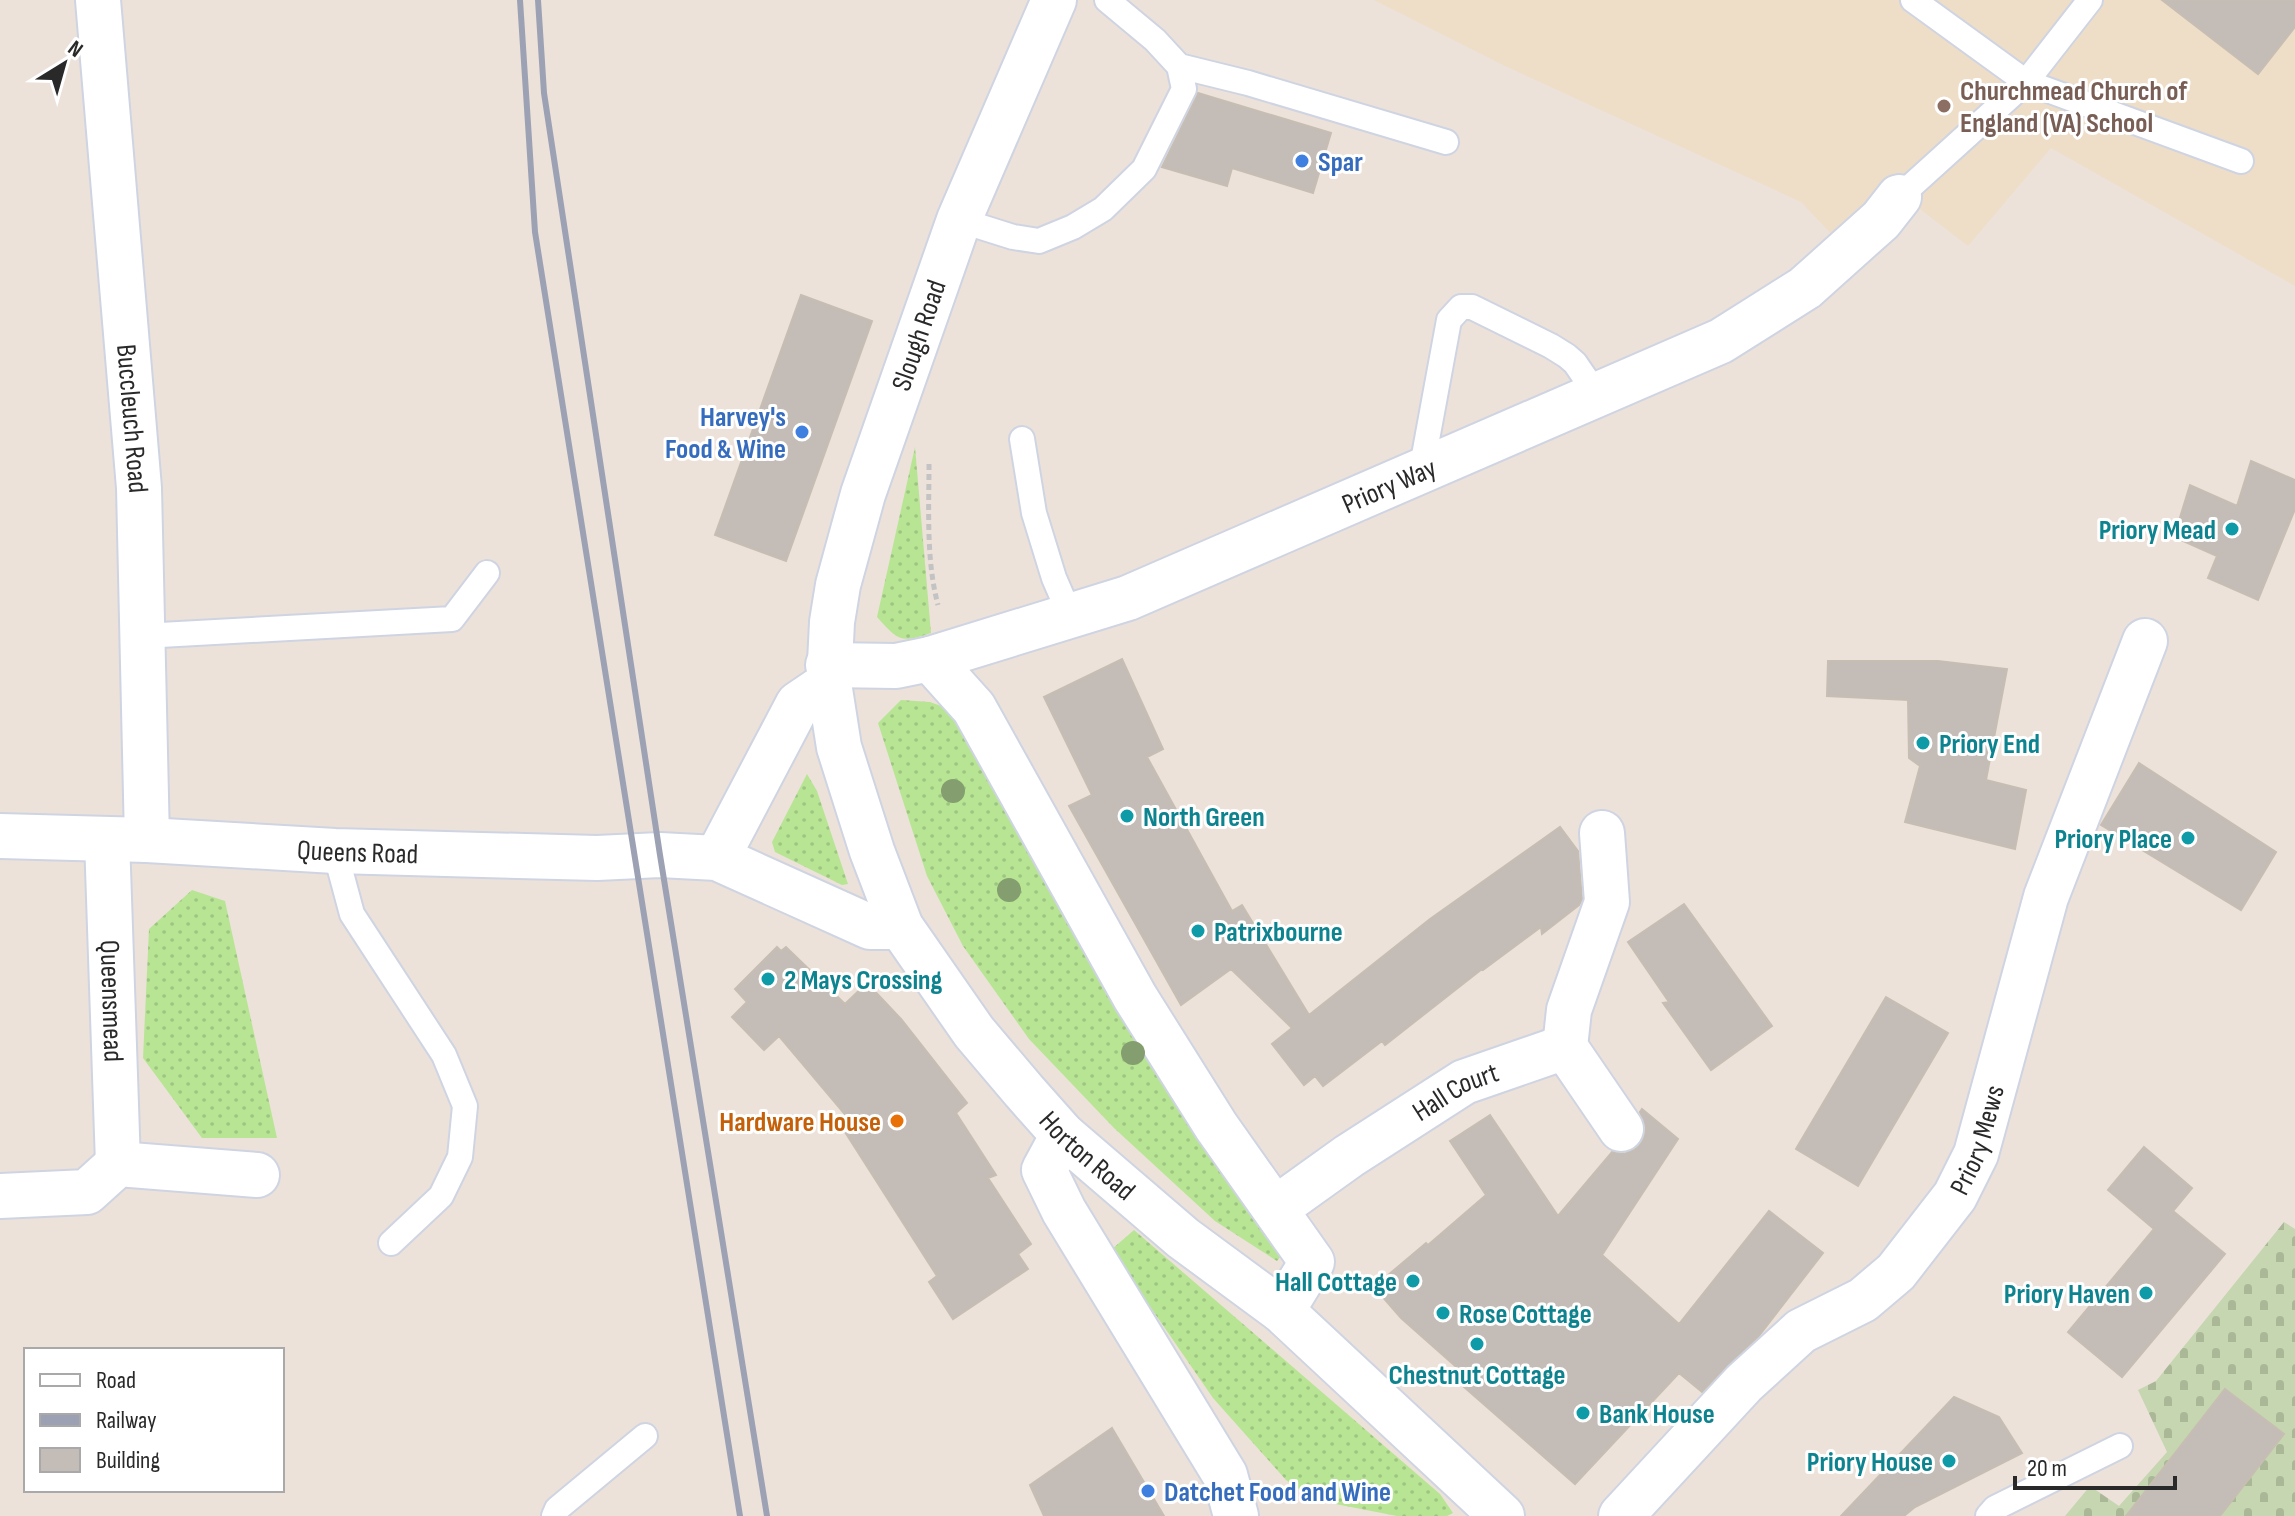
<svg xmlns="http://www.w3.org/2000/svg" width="2295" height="1516" font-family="'Sofia Sans Condensed',sans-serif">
<defs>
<pattern id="grass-dots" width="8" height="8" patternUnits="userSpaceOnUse" patternTransform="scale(2)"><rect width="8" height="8" fill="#b7e594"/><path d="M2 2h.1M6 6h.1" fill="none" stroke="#9dc480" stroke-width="1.8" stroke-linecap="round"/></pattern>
<pattern id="cemetery-stones" width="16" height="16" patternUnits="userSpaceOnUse" patternTransform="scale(2)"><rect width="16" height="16" fill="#c6d6b0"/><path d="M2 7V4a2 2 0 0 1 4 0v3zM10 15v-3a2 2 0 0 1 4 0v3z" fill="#aab897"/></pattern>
</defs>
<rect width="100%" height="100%" fill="#ece2da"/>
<path fill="#eedec8" d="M 1374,0 L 2295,0 L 2295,286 L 2051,148 L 1968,246 L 1885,182 L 1837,240 L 1801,202 L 1503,65 Z"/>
<path fill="url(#grass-dots)" d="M 915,447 L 931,633 C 900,644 898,640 877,617 Z
M 901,700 L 930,702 L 952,710 L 1286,1250 L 1277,1261 L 1215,1221 L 1114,1128 L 1029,1039 L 963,946 L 927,876 L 878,723 Z
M 807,774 L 817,791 L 848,884 L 842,885 L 775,852 L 772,842 Z
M 192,890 L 225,901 L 277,1138 L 202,1138 L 143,1058 L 149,929 Z
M 1134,1230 L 1440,1494 L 1453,1513 L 1447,1516 L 1397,1516 L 1315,1500 L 1286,1480 L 1213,1398 L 1111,1250 Z"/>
<path fill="url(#cemetery-stones)" d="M 2284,1222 L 2295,1229 L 2295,1516 L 2065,1516 L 2090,1486 L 2119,1506 L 2167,1452 L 2138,1390 L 2156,1381 Z"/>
<path fill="#c4bcb6" stroke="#c7beb3" stroke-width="2" d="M 2162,0 L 2295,0 L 2295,27 L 2258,74 Z
M 1198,93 L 1331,133 L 1313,193 L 1232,168 L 1227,186 L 1162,167 Z
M 801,295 L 872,321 L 786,561 L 715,535 Z
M 2251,461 L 2295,480 L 2295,509 L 2258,600 L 2208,578 L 2217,556 L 2174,537 L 2190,485 L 2237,506 Z
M 1122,659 L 1163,749 L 1147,757 L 1232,911 L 1242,905 L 1309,1015 L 1430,919 L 1560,827 L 1578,851 L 1582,899 L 1579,905 L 1542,934 L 1541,927 L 1483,970 L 1482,969 L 1385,1045 L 1382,1041 L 1323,1086 L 1315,1076 L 1304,1085 L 1272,1044 L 1292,1028 L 1231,969 L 1181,1005 L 1069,806 L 1092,795 L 1044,697 Z
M 1828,661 L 1938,661 L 2007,669 L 1986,780 L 2026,790 L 2015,849 L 1905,822 L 1920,766 L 1909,758 L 1908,700 L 1827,696 Z
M 2139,763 L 2276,852 L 2241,910 L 2101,825 Z
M 1684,904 L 1772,1026 L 1711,1070 L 1663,1003 L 1669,1002 L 1628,942 Z
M 777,947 L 781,951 L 786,947 L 845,1004 L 867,983 L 901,1019 L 967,1103 L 956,1113 L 996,1175 L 988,1178 L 1031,1244 L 1018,1254 L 1028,1269 L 953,1319 L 929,1282 L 937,1276 L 845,1132 L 854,1125 L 779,1036 L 764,1050 L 732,1017 L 747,1002 L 735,989 Z
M 1886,997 L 1948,1033 L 1858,1186 L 1796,1149 Z
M 1642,1109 L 1678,1139 L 1602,1255 L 1679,1324 L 1769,1211 L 1823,1253 L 1758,1337 L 1702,1392 L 1679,1373 L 1575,1484 L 1464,1387 L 1471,1380 L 1401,1318 L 1374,1287 L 1426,1243 L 1428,1245 L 1486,1195 L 1450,1141 L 1490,1115 L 1558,1216 L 1612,1152 L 1624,1154 L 1634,1150 L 1643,1140 L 1646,1128 L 1640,1112 Z
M 2144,1147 L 2192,1188 L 2173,1211 L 2225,1254 L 2122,1377 L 2068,1332 L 2154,1229 L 2108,1190 Z
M 2225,1389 L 2284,1434 L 2220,1516 L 2126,1516 Z
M 1954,1397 L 1999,1417 L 2022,1453 L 1915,1507 L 1904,1516 L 1841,1516 Z
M 1112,1428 L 1164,1516 L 1044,1516 L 1030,1485 Z"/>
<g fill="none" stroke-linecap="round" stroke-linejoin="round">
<g stroke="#cfd4e2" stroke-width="28">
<path id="service" d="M 1913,0 L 2026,82 L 2090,0
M 1179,66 L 1248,83 L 1446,142
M 1899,197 L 2026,82 L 2241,161
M 959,220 L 1013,237 L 1039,241 L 1073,227 L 1103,209 L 1144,169 L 1184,89 L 1179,66 L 1155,40 L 1107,0
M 1022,439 L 1034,513 L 1054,578 L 1070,615
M 1421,472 L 1449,320 L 1461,307 L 1472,307 L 1551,346 L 1567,356 L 1575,363 L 1597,395
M 142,636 L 452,619 L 487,573
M 335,851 L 352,914 L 444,1055 L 465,1106 L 460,1157 L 441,1196 L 391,1243
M 554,1516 L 557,1509 L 645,1436
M 1988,1516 L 1995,1508 L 2120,1446"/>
</g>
<g stroke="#cfd4e2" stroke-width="48">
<g id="minor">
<path id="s1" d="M 98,0 L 139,488 L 147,840"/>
<path d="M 930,659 L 974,708 L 1135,997 L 1216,1126 L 1312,1262 L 1282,1311"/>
<path id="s2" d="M 828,665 L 896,666 L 930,659 L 1128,598 L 1721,341 L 1805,288 L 1881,220 L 1899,197"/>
<path id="s3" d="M 107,839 L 118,1164"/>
<path d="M 1565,1047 L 1569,1010 L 1607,902 L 1602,833"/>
<path d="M 1063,1135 L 1044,1170 L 1064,1211 L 1225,1475 L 1236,1516"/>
<path d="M 0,1196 L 87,1192 L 118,1164 L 257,1175"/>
<path id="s4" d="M 1275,1209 L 1349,1156 L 1464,1082 L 1565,1047 L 1621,1129"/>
<path id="s5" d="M 1621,1516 L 1744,1383 L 1801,1331 L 1863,1300 L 1896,1272 L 1955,1196 L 1976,1154 L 2046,897 L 2145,641"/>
</g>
</g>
<g stroke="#cfd4e2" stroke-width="48">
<g id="tertiary">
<path id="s6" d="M 0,836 L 147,840 L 335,851 L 597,858 L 660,855 L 717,858 L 870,927 L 901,927"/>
<path d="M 717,858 L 798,704 L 829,683"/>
</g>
</g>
<g stroke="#cfd4e2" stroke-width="48">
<g id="secondary">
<path id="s7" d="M 1054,0 L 959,220 L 863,494 L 838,585 L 832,622 L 829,683 L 839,747 L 872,851 L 901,927 L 974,1032 L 1024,1091 L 1063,1135 L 1183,1238 L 1282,1311 L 1502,1516"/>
</g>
</g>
<path stroke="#c3c3c3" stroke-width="5" stroke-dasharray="6 4" stroke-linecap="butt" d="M 929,464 C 929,511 926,560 938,605"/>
<use href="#service" stroke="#fff" stroke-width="24"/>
<use href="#minor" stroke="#fff" stroke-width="44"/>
<use href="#tertiary" stroke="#fff" stroke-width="44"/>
<use href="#secondary" stroke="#fff" stroke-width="44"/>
<path stroke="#9ca2b4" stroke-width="6" d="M 520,0 L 535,232 L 740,1516
M 538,0 L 544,93 L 660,855 L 767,1516"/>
</g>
<g fill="#849e6f">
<circle cx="953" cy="791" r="12"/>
<circle cx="1009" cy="890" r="12"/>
<circle cx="1133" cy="1053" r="12"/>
</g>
<circle fill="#8d6e63" stroke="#fff" stroke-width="3" cx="1944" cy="106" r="8"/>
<g fill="#3f7fe0" stroke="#fff" stroke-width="3">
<circle cx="1302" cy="161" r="8"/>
<circle cx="802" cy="432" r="8"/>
<circle cx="1148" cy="1491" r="8"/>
</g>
<g fill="#0f9aa8" stroke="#fff" stroke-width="3">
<circle cx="2232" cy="529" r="8"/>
<circle cx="1923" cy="743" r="8"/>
<circle cx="1127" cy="816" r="8"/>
<circle cx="2188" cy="838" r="8"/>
<circle cx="1198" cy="931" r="8"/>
<circle cx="768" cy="979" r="8"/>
<circle cx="1413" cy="1281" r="8"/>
<circle cx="2146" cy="1293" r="8"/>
<circle cx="1443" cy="1313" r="8"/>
<circle cx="1477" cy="1344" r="8"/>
<circle cx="1583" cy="1413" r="8"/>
<circle cx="1949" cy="1461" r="8"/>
</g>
<circle fill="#e8710a" stroke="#fff" stroke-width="3" cx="897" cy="1121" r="8"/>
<g text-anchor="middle" stroke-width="6" stroke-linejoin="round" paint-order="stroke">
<g font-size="28" font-weight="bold" fill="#785e54" stroke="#fff" text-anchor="start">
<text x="1960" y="100">Churchmead Church of<tspan x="1960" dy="32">England (VA) School</tspan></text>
</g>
<g font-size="28" font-weight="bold" fill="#366cbe" stroke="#fff" text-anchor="start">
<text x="1318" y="171">Spar</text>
<text x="786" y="426" text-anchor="end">Harvey's<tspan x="786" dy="32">Food &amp; Wine</tspan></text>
<text x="1164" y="1501">Datchet Food and Wine</text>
</g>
<g font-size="28" fill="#292929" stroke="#fff">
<text transform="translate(918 335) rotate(-71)" y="10">Slough Road</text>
<text dy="10" stroke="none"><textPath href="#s1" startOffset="420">Buccleuch Road</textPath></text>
<text dy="10" stroke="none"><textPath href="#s2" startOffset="594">Priory Way</textPath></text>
<text dy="10" stroke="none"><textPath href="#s6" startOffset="358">Queens Road</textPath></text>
<text dy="10" stroke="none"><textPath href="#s3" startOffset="162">Queensmead</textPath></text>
<text dy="10" stroke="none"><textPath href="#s4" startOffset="216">Hall Court</textPath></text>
<text dy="10" stroke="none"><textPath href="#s5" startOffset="528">Priory Mews</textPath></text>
<text dy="10" stroke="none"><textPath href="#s7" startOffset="1274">Horton Road</textPath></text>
</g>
<g font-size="28" font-weight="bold" fill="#0d838f" stroke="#fff" text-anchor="start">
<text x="2216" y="539" text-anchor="end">Priory Mead</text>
<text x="1939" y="753">Priory End</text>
<text x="1143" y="826">North Green</text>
<text x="2172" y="848" text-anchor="end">Priory Place</text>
<text x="1214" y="941">Patrixbourne</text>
<text x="784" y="989">2 Mays Crossing</text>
<text x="1397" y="1291" text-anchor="end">Hall Cottage</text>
<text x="2130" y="1303" text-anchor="end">Priory Haven</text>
<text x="1459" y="1323">Rose Cottage</text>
<text x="1477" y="1384" text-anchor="middle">Chestnut Cottage</text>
<text x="1599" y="1423">Bank House</text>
<text x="1933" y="1471" text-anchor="end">Priory House</text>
</g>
<g font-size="28" font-weight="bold" fill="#c56008" stroke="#fff" text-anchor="end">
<text x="881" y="1131">Hardware House</text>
</g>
</g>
<rect x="24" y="1348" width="260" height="144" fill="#ffffff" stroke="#a9a9a9" stroke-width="2"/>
<rect x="40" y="1374" width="40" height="12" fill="#ffffff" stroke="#a9a9a9" stroke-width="2"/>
<text x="96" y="1388" font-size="24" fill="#292929">Road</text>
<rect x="40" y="1414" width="40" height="12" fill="#9ca2b4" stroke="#a9a9a9" stroke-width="2"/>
<text x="96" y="1428" font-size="24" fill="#292929">Railway</text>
<rect x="40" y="1448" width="40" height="24" fill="#c4bcb6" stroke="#a9a9a9" stroke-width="2"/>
<text x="96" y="1468" font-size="24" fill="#292929">Building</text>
<g transform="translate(64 64) rotate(37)" stroke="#ffffff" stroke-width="6" paint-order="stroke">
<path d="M0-6L14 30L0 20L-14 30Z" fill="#292929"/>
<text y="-12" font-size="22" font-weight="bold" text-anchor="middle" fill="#292929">N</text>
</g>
<path d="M2015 1476v12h160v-12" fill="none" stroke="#292929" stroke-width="4"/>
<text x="2027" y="1476" font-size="24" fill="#292929" stroke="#ffffff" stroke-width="6" paint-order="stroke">20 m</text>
</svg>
